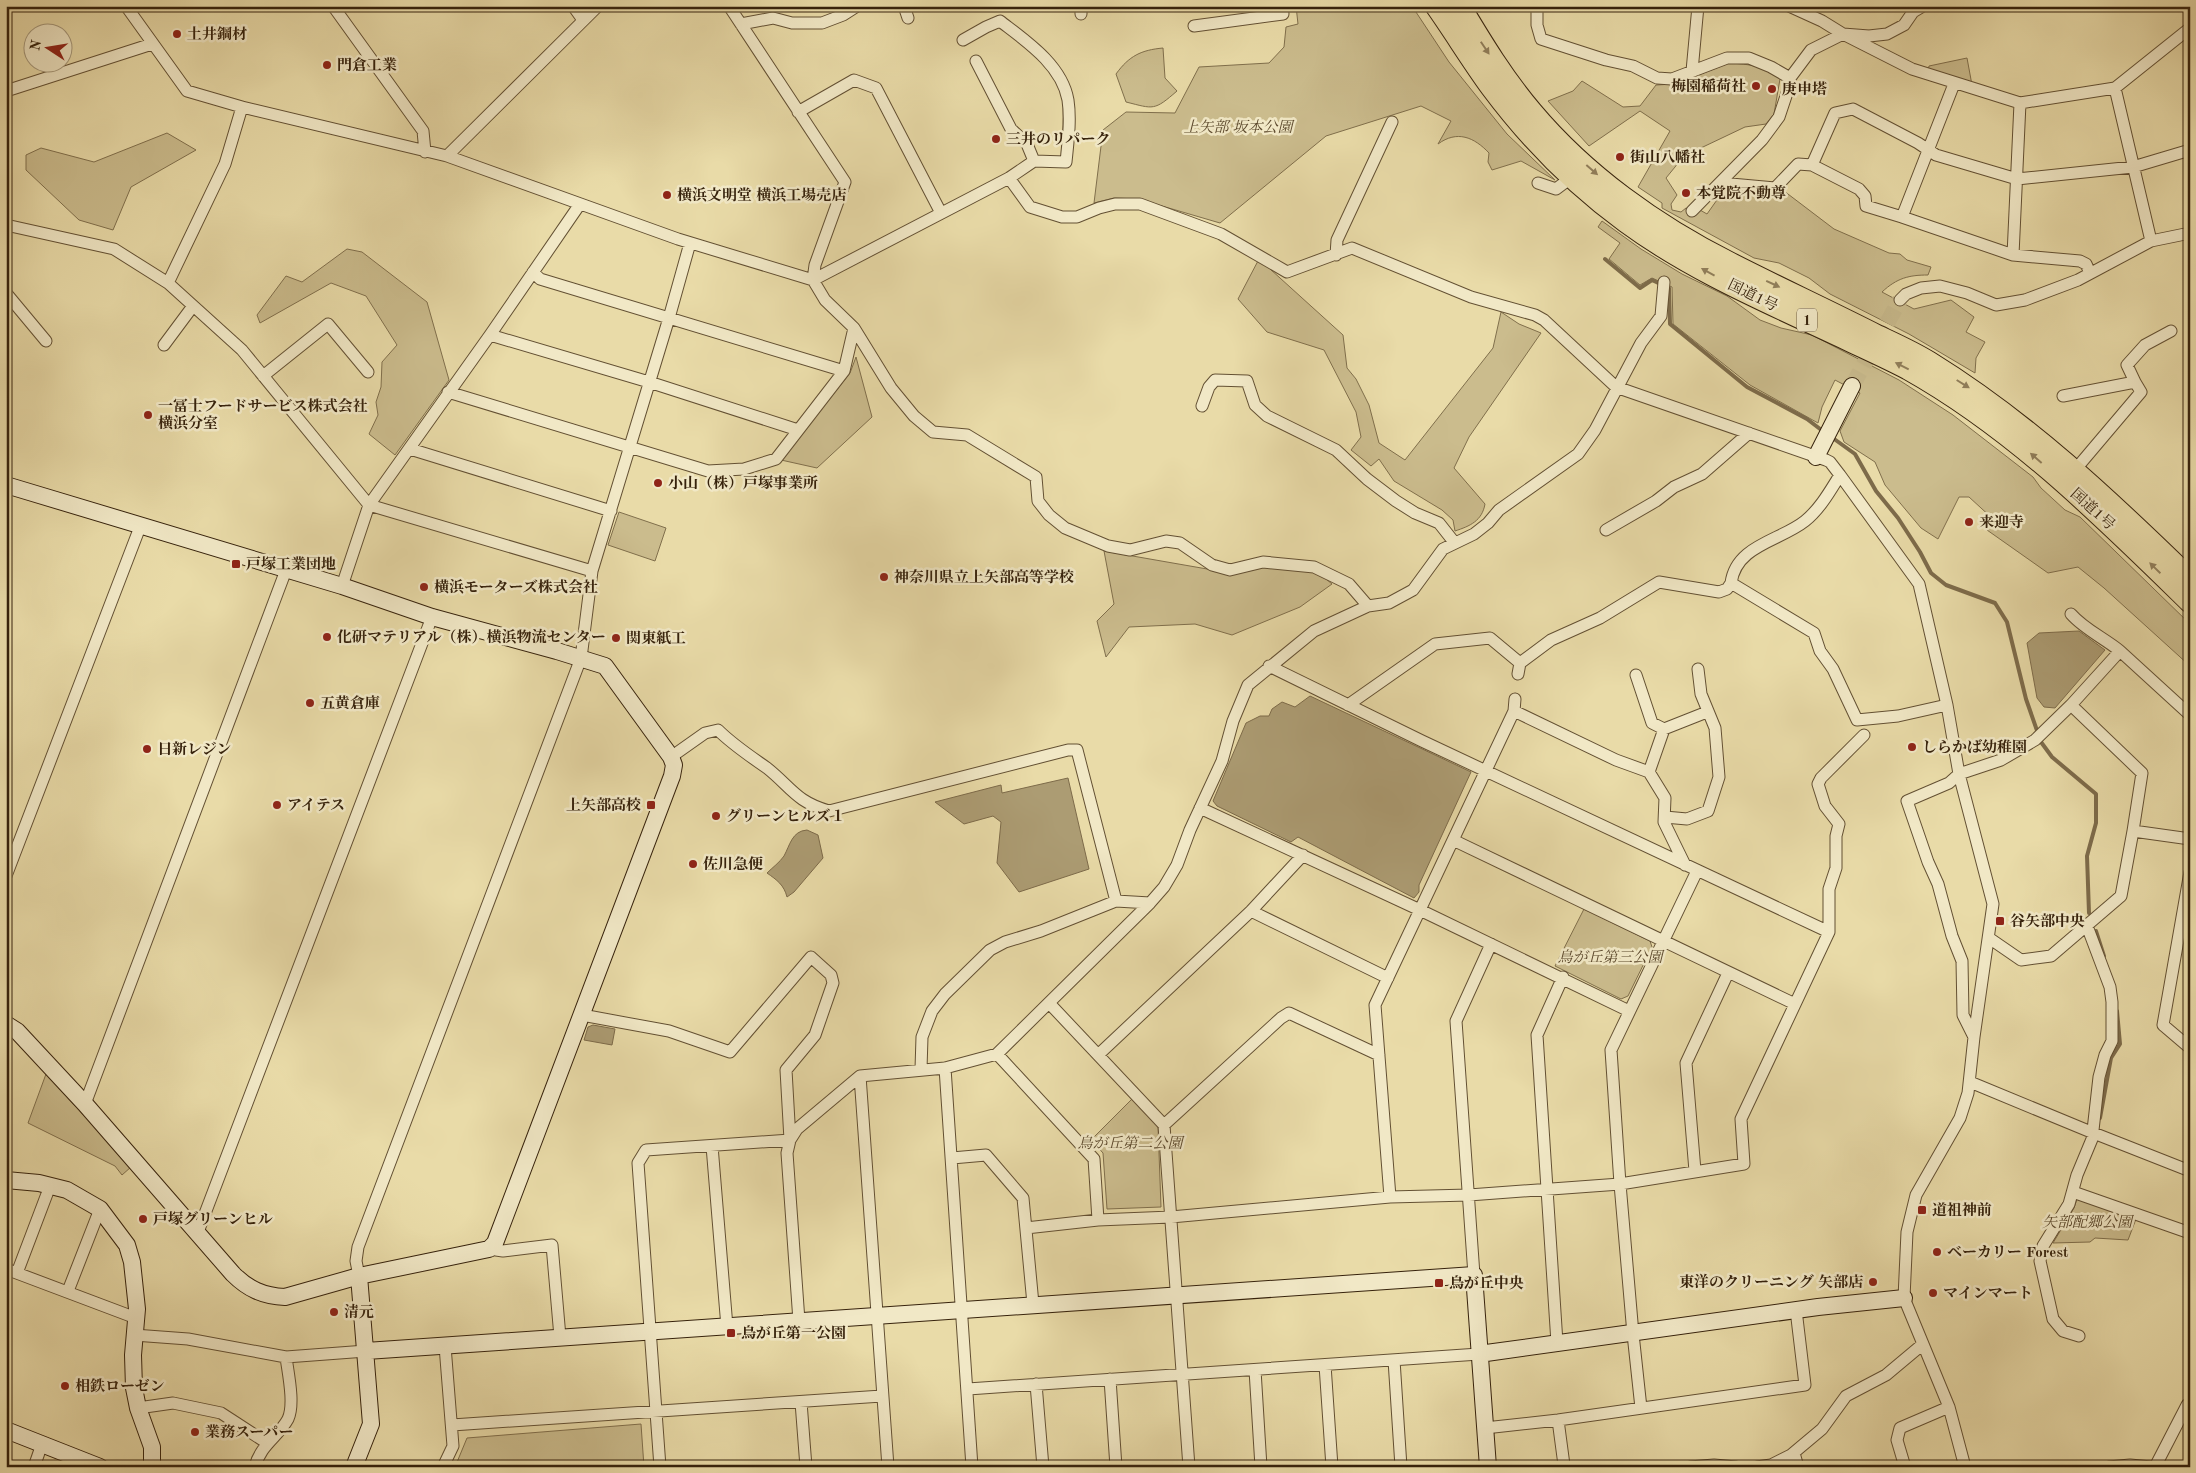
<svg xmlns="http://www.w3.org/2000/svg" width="2196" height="1473" font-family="'Old Standard TT','Noto Serif JP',serif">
<rect width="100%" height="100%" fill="#e9dba8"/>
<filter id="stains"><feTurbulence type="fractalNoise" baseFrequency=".004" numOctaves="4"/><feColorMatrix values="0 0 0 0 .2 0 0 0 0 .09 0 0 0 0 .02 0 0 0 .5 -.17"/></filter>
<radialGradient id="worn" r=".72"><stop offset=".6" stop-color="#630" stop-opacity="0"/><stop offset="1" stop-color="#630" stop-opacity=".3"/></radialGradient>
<path fill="#cbbc8d" stroke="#806f4c" d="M 1296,6 L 1412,6 L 1449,62 L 1507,134 L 1555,180 L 1521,161 L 1492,170 L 1488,162 L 1489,153 C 1474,137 1457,130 1438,144 L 1451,121 L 1421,106 L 1326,136 L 1220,223 L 1138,199 L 1114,198 L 1094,203 L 1103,130 L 1126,112 L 1175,113 L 1199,67 L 1269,63 L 1284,47 L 1286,27 L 1298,24 Z
M 1163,48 L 1165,78 L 1177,91 C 1154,111 1154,109 1126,102 L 1116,74 C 1129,56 1141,50 1163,48 Z
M 1967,58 L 1972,85 L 1928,71 L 1929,66 Z
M 1729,63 C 1749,64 1765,66 1780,79 L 1774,114 L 1766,124 L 1745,127 L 1684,156 L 1666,178 L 1677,195 L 1671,204 L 1672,210 L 1681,212 L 1686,208 L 1700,210 L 1707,214 L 1724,190 L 1753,190 L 1770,193 L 1784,191 L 1834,229 L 1889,253 L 1900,254 L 1907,260 L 1931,267 L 1928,275 C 1909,275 1897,278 1882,292 L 1914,309 L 1951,300 L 1974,317 L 1966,332 L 1985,342 L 1976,358 L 1975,373 L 1909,334 L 1830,294 L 1809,278 L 1779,263 L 1754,258 L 1662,208 L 1662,203 L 1638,187 L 1670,131 L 1640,111 L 1589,146 L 1548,101 L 1573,91 L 1582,81 L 1623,107 L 1640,106 L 1656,85 L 1675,84 Z
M 167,133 L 196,150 L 131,187 L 113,230 L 79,220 L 26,170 L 26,155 L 41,148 L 94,162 Z
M 1602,221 L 1641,249 L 1682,274 L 1727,296 L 1760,320 L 1781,328 L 1812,335 L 1899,380 L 1953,415 L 2033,477 L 2041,488 L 2065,510 L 2080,517 L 2190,624 L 2190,666 L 2104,588 L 2078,567 L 2048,573 L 1987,530 L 1993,519 L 1969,497 L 1959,497 L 1938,539 L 1921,528 L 1885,485 L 1875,462 L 1844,442 L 1840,431 L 1860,393 L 1835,380 L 1822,407 L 1818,423 L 1750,385 L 1673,324 L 1672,287 L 1652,278 L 1640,285 L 1609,259 L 1620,243 L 1598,227 Z
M 347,249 L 362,252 L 427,302 L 449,380 L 395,455 L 369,434 L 378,415 L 376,402 L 381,387 L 382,362 L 397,345 L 366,296 L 331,283 L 260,323 L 257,315 L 286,276 L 302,282 Z
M 1259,259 L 1343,335 L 1347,368 L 1356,379 L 1369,405 L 1379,443 L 1405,460 L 1493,348 L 1501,312 L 1519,324 L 1541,333 L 1469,437 L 1454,468 L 1485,504 C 1482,521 1470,526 1455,531 L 1453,520 L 1442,510 L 1394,481 L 1379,459 L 1371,466 L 1351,450 L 1361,437 L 1356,412 L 1324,350 L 1267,332 L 1238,299 Z
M 856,357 L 872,417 L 817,468 L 781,460 L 850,373 Z
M 619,512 L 666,528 L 655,561 L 608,545 Z
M 1104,551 L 1230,573 L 1260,565 L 1314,569 L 1332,584 L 1300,607 L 1232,635 L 1195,624 L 1129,627 L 1106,657 L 1097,621 L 1114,604 Z
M 1584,909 L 1650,941 L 1652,947 L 1628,996 L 1621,999 L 1555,966 Z
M 46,1074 L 131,1167 L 122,1175 L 115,1166 L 28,1123 Z
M 1133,1098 L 1158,1126 L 1161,1207 L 1107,1209 L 1103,1153 L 1091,1140 Z
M 2077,1199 L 2136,1219 L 2128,1240 L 2095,1238 L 2090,1242 L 2053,1243 L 2074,1208 Z
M 641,1424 L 644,1467 L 455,1467 L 467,1438 Z"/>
<path fill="#ac9c73" stroke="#7d6b4a" d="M 2079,631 L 2105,650 L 2055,708 L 2044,707 L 2037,698 L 2027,643 L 2039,633 Z
M 1310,696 L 1471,772 L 1419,885 L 1419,892 L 1414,898 L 1298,837 L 1291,842 L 1217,806 L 1213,801 L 1246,723 L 1260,716 L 1269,716 L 1272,709 L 1282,702 L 1295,707 Z
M 1068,778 L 1089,869 L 1019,892 L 997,863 L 1001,822 L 993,816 L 964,824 L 935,802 L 1001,785 L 1002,793 Z
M 807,830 L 818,835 L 823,858 L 794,892 L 787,897 C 784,885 777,880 767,873 C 772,868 780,862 784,856 C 790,845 792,831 807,830 Z
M 593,1025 L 615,1029 L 612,1045 L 584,1040 L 588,1027 Z"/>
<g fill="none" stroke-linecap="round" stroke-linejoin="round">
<path stroke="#7d6b4a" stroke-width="4" d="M 1605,259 L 1640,288 L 1652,280 L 1669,288 L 1670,324 L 1747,387 L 1807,419 L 1824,432
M 1830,436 L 1855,454 L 1876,491 L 1898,518 L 1920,552 L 1931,573 L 1946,585 L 1995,603 L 2007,622 L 2026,699 L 2041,742 L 2052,757 L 2096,794 L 2096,823 L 2087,856 L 2089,913
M 2096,931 L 2104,956
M 2100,1118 L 2111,1058 L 2120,1044 L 2117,1011"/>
<path stroke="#c5b689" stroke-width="16" stroke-dasharray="16 8" stroke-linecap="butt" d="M 1852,386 L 1900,300"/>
<g stroke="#635033" stroke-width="13">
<path id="street" d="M 126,6 L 187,91 L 242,107 L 447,156 L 678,239 L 813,280 L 1009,178 L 1034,161 L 1066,162 C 1068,142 1071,120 1068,100 C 1062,65 1026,41 1000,21 L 986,27 L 963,40
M 333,6 L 423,131 L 425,152
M 573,6 L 583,20
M 904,6 L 908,18
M 1537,6 L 1537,25 L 1541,39 L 1606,60 L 1633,66 L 1657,78 L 1672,79 L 1727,58 L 1749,58 L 1771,67 L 1790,78
M 1789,6 L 1822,21 L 1843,34 L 1869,36 L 1887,34 L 1904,25 L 1913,12 L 1923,6
M 1081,14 L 1081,6
M 741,24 L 773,18 L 792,23 L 822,23 L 843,15 L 857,6
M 1194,26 L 1283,14 L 1282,6
M 976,61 L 1011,129 L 1027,144 L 1034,161
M 1692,71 L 1698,6
M 1954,84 L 1902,217 L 2013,255 L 2020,103
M 2115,88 L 2151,241
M 6,91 L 152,44
M 798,112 L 854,80 L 876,88 L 941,213
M 447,156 L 598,6
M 1009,178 L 1030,207 L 1062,217 L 1077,217 L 1099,208 L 1115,204 L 1140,204 L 1221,234 L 1287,272 L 1352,248 L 1471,297 L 1535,315 L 1544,320 L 1616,387 L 1826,460 L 1830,462 L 1840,475 L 1919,584 L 1947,705 L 1959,774 L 1993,904 L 1974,1037 L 1968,1093 L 1960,1118 L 1916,1195 L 1907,1232 L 1904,1298 L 1949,1407 L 1965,1467
M 1538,183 L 1556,189 L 1572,177
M 1720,183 L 1775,188 L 1798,164 L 1812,165
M 1692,211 L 1762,140 L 1779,117 L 1789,87 L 1790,78 L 1811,50 L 1843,34 L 1912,69 L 2020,103 L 2115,88 L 2190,28
M 1902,217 L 1866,206 L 1865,196 L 1859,189 L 1812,165 L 1835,113 L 1853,109 L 1918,143 L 1936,155 L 2017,179 L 2133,167 L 2190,150
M 6,225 L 114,249 L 168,283 L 242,350 L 369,505 L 592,571
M 1336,255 L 1337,240 L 1392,122
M 2013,255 L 2080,261 L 2086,264 L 2090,273
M 533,272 L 540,279 L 844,371
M 168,283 L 225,164 L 242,107
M 6,293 L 46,341
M 1900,300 L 1906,294 L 1921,288 L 1940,286 L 1967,293 L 1996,305 L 2025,300 L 2078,280 L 2151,241 L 2190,233
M 854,328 L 891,388 L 914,416 L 933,432 L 967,435 L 1036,477 L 1038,501 L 1049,515 L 1065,528 L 1108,546 L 1130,550 L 1166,541 L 1180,543 L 1212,565 L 1230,570 L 1263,562 L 1314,567 L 1349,584 L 1368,606
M 490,335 L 649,382 L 798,430
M 164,345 L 193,306
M 263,376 L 328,324 L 368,372
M 2135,382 L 2127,365 L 2145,345 L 2171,331
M 448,392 L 708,471 L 744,469 L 776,459 L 844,371 L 854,328 L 825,300 L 813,280 L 815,265 L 845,182 L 729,6
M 2063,396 L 2135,382 L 2141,392 L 2075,470
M 1202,406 L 1209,387 L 1215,380 L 1247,381 L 1255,405 L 1267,416 L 1336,450 L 1367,479 L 1396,501 L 1415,513 L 1439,523 L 1454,542
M 410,449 L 611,511
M 1606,530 L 1656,501 L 1674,487 L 1702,474 L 1749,433
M 1731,583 C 1736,545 1780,541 1805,521 C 1820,509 1830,491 1840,475
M 342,586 L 369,505 L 490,335 L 580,204
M 2071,614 C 2084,629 2104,638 2120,651
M 1518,674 L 1520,663 L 1551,640 L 1600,618 L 1659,582 L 1719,592 L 1727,589 L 1731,583 L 1814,633 L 1820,651 L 1833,669 L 1857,720 L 1898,716 L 1947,705
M 1636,675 L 1652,723 L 1664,729 L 1707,712
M 1348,705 L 1435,644 L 1490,638 L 1520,663
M 1514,711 L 1616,760 L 1649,772 L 1665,798 L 1664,822 L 1685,865
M 671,757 L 705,733 L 718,730 C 733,745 750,756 767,768 C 791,787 796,802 829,811 L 1068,750 L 1077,750 L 1116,901
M 1649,772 L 1664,729
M 1200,808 L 1420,910 L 1629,1011
M 1665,817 L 1687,819 L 1708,811 L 1719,777 L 1715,728 L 1701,694 L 1698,669
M 2133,831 L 2142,773 L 2071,705 L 2120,651 L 2190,715
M 1453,840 L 1795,1004
M 2190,872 L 2163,1025 L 2190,1048
M 6,876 L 140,527
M 1251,911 L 1388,978
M 1829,932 L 1829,889 L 1836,868 L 1836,836 L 1839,824 L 1825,806 L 1818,784 L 1821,778 L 1864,735
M 1989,938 L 2021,960 L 2051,956 L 2121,896 L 2133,831 L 2190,839
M 1049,1003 L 1164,1125 L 1189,1467
M 582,1015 L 669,1031 L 730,1052 L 811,957 L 831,975 L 833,983 L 815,1035 L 786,1070 L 790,1140 L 787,1153 L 799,1321
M 1974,1037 L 1963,1015 L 1962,961 L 1952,936 L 1938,884 L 1928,862 L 1907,801 L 1949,783 L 1959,774 L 2001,760 L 2035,740 L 2071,705
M 997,1054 L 1094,1159 L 1098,1220
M 1098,1055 L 1251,911 L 1303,855
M 945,1068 L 972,1467
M 921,1069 L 922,1037 L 932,1011 L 945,994 L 990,950 L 1005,942 L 1041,931 L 1116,901 L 1150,903
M 860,1076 L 888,1467
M 1970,1082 L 2091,1132 L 2190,1171
M 85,1104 L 286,570
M 1164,1125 L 1281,1018 L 1289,1013 L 1379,1055
M 712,1146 L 727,1327
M 952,1158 L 986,1155 L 1023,1198 L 1033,1304
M 1695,1171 L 1686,1063 L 1728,973
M 2073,1192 L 2190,1233
M 1390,1197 L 1375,1005 L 1514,711 L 1515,699
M 1026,1228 L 1098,1220 L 1171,1217 L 1390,1197 L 1469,1195 L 1620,1184 L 1744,1164 L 1741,1119 L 1829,932 L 1422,741 L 1269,666
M 198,1232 L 432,617
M 489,1249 L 503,1251 L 552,1245 L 560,1337
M 6,1269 L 136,1318
M 17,1273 L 50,1186
M 1474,1275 L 1456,1021 L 1491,944
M 359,1276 L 356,1261 L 358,1247 L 581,658 L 592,571 L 669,318 L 690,243
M 68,1291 L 100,1209
M 134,1335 L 188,1339 L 286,1357 L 366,1351
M 2079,1336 L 2063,1331 L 2053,1319 L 2040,1261 L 2043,1246 L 2069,1204 L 2077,1175 L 2092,1139 L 2099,1077 L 2105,1055 L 2112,1041 L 2112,1002 L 2110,987 L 2087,926
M 1557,1343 L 1537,1035 L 1563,977
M 1394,1360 L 1401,1467
M 1325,1365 L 1332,1467
M 1255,1370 L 1261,1467
M 1110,1379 L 1116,1467
M 1036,1384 L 1043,1467
M 968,1389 L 1479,1354
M 801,1402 L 806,1467
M 138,1408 L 173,1403 L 221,1413 L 267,1443
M 1641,1408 L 1633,1334 L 1620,1184 L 1611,1050 L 1697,871
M 1558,1420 L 1564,1465
M 452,1425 L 882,1396
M 1485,1428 L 1558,1420 L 1805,1385 L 1796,1310
M 1794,1453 L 1798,1467
M 34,1467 L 42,1444
M 255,1467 C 260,1445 279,1436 288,1419 C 295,1404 288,1373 286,1357
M 443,1467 L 453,1446 L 445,1346
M 660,1467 L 638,1163 L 646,1150 L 790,1140 L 797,1129 L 860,1076 L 945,1068 L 997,1054 L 1150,903 L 1164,887 L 1177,865 L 1190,830 L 1222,761 L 1233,721 L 1248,685 L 1314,631 L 1368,606 L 1389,603 L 1413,590 L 1443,549 L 1474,534 L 1488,523 L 1499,510 L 1578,454 L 1595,430 L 1641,343 L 1661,316 L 1664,282
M 1690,1467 L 1714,1465 L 1736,1467
M 1757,1467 L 1771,1465 L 1791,1455 L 1822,1429 L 1846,1396 L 1886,1375 L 1923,1344
M 1905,1467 L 1897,1440 L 1900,1428 L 1949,1407
M 2109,1467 L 2130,1465 L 2151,1467
M 2155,1467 L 2187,1405 L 2190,1406"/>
</g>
<g stroke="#36220c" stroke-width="18">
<path id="secondary" d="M 1816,457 L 1852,386
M 6,485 L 342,586 L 432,617 L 557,651 L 605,666 L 671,757 L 674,765 L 672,776 L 495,1243 L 489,1249 L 359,1276 L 285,1297 C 263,1296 248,1289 233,1274 L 85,1104 L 17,1031 L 6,1024
M 6,1180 L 39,1183 L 67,1190 L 100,1209 L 127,1245 L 132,1262 L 137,1309 L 133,1355 L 134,1388 L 138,1408 L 152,1447 L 152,1467
M 366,1351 L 1474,1275 L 1488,1467
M 1479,1354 L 1818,1307 L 1904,1298
M 6,1430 L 100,1467
M 354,1467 L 371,1424 L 359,1276"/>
</g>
<g stroke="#36220c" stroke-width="23">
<path id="highway" d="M 1436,6 C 1455,33 1472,61 1491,87 C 1529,138 1575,185 1626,222 C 1694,272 1774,305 1850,341 C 1869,350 1889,359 1908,369 C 2015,429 2103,517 2190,602
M 1460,6 C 1482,43 1504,79 1532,112 C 1585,175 1656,226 1730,263 C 1779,288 1829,311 1878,336 C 1895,344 1913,352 1929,362 C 2026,422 2108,499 2190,579"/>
</g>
<use href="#street" stroke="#f1e8c6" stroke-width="11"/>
<use href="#secondary" stroke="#f1e8c6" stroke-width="16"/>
<use href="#highway" stroke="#e9dba8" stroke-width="21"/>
</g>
<defs><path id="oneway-solid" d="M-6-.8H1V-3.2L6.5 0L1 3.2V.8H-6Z" transform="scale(1.25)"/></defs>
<g fill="#907e5a">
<use href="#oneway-solid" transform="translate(1485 48) rotate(56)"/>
<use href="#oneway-solid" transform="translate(1592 170) rotate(41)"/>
<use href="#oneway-solid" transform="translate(1708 272) rotate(-151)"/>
<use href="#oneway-solid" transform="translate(1773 284) rotate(25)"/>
<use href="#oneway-solid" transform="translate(1902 366) rotate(-153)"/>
<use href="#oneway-solid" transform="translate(1963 384) rotate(32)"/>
<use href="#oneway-solid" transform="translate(2036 458) rotate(-139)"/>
<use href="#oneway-solid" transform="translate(2155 568) rotate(-136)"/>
</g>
<g fill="#8f2418" stroke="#f1e8c6" stroke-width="2">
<circle cx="177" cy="34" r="5"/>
<circle cx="327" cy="65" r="5"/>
<circle cx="1756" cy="86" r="5"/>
<circle cx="1772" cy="89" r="5"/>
<circle cx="996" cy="139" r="5"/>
<circle cx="1620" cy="157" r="5"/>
<circle cx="1686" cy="193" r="5"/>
<circle cx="667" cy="195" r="5"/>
<circle cx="148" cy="415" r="5"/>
<circle cx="658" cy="483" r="5"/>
<circle cx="1969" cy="522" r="5"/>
<rect x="231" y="559" width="10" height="10" rx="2.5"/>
<circle cx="884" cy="577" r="5"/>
<circle cx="424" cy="587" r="5"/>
<circle cx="327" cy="637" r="5"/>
<circle cx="616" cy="638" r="5"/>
<circle cx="310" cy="703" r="5"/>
<circle cx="1912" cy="747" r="5"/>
<circle cx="147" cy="749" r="5"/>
<circle cx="277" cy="805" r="5"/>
<rect x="646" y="800" width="10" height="10" rx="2.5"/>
<circle cx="716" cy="816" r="5"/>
<circle cx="693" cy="864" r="5"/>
<rect x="1995" y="916" width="10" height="10" rx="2.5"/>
<rect x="1917" y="1205" width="10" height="10" rx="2.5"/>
<circle cx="143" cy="1219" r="5"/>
<circle cx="1937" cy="1252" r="5"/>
<circle cx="1873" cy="1282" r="5"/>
<rect x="1434" y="1278" width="10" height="10" rx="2.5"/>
<circle cx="1933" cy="1293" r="5"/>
<circle cx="334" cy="1312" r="5"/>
<rect x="726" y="1328" width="10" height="10" rx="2.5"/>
<circle cx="65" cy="1386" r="5"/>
<circle cx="195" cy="1432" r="5"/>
</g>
<g text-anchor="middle" stroke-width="5" stroke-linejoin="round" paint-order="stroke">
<rect fill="#f1e8c6" stroke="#6e5d44" stroke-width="1" x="1797" y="308.5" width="20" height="23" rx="4"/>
<g font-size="14" font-weight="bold" fill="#36220c">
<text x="1807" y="325">1</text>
</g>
<g font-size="15" font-weight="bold" fill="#36220c" stroke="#f1e8c6" text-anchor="start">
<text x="187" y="39">土井鋼材</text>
<text x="337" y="70">門倉工業</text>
<text x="1746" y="91" text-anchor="end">梅園稲荷社</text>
<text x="1782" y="94">庚申塔</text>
<text x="1006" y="144">三井のリパーク</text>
<text x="1630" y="162">街山八幡社</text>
<text x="1696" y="198">本覚院不動尊</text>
<text x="677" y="200">横浜文明堂 横浜工場売店</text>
<text x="158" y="411">一冨士フードサービス株式会社<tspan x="158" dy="17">横浜分室</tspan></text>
<text x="668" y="488">小山（株）戸塚事業所</text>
<text x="1979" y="527">来迎寺</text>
<text x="246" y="569">戸塚工業団地</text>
<text x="894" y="582">神奈川県立上矢部高等学校</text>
<text x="434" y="592">横浜モーターズ株式会社</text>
<text x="337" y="642">化研マテリアル（株）横浜物流センター</text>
<text x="626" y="643">関東紙工</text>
<text x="320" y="708">五黄倉庫</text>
<text x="1922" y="752">しらかば幼稚園</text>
<text x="157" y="754">日新レジン</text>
<text x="287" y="810">アイテス</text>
<text x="641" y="810" text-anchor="end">上矢部高校</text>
<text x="726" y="821">グリーンヒルズ１</text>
<text x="703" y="869">佐川急便</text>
<text x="2010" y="926">谷矢部中央</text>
<text x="1932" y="1215">道祖神前</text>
<text x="153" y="1224">戸塚グリーンヒル</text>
<text x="1947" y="1257">ベーカリー Forest</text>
<text x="1863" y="1287" text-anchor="end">東洋のクリーニング 矢部店</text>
<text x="1449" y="1288">鳥が丘中央</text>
<text x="1943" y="1298">マインマート</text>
<text x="344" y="1317">清元</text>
<text x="741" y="1338">鳥が丘第一公園</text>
<text x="75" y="1391">相鉄ローゼン</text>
<text x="205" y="1437">業務スーパー</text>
</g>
<g font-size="15" font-style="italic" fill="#5b482c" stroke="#f1e8c6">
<text x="1238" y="132">上矢部 坂本公園</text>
<text x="1610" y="962">鳥が丘第三公園</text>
<text x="1130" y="1148">鳥が丘第二公園</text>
<text x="2087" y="1227">矢部配郷公園</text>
</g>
<g font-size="15" fill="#36220c" stroke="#f1e8c6">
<text transform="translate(1753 295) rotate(26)" y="5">国道1号</text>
<text transform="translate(2093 509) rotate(42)" y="5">国道1号</text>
</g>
</g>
<rect width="2196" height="1473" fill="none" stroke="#e9dba8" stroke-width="25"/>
<rect x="8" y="8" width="2181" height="1458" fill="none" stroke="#36220c" stroke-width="2.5"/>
<rect x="12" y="12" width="2171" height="1448" fill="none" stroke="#36220c"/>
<g transform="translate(48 48) rotate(282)"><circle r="24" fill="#f1e8c6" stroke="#a6997c"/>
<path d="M0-4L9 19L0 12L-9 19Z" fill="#8f2418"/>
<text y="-8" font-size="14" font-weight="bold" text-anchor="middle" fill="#36220c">N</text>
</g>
<rect width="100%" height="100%" filter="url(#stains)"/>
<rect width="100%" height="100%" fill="url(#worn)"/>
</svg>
